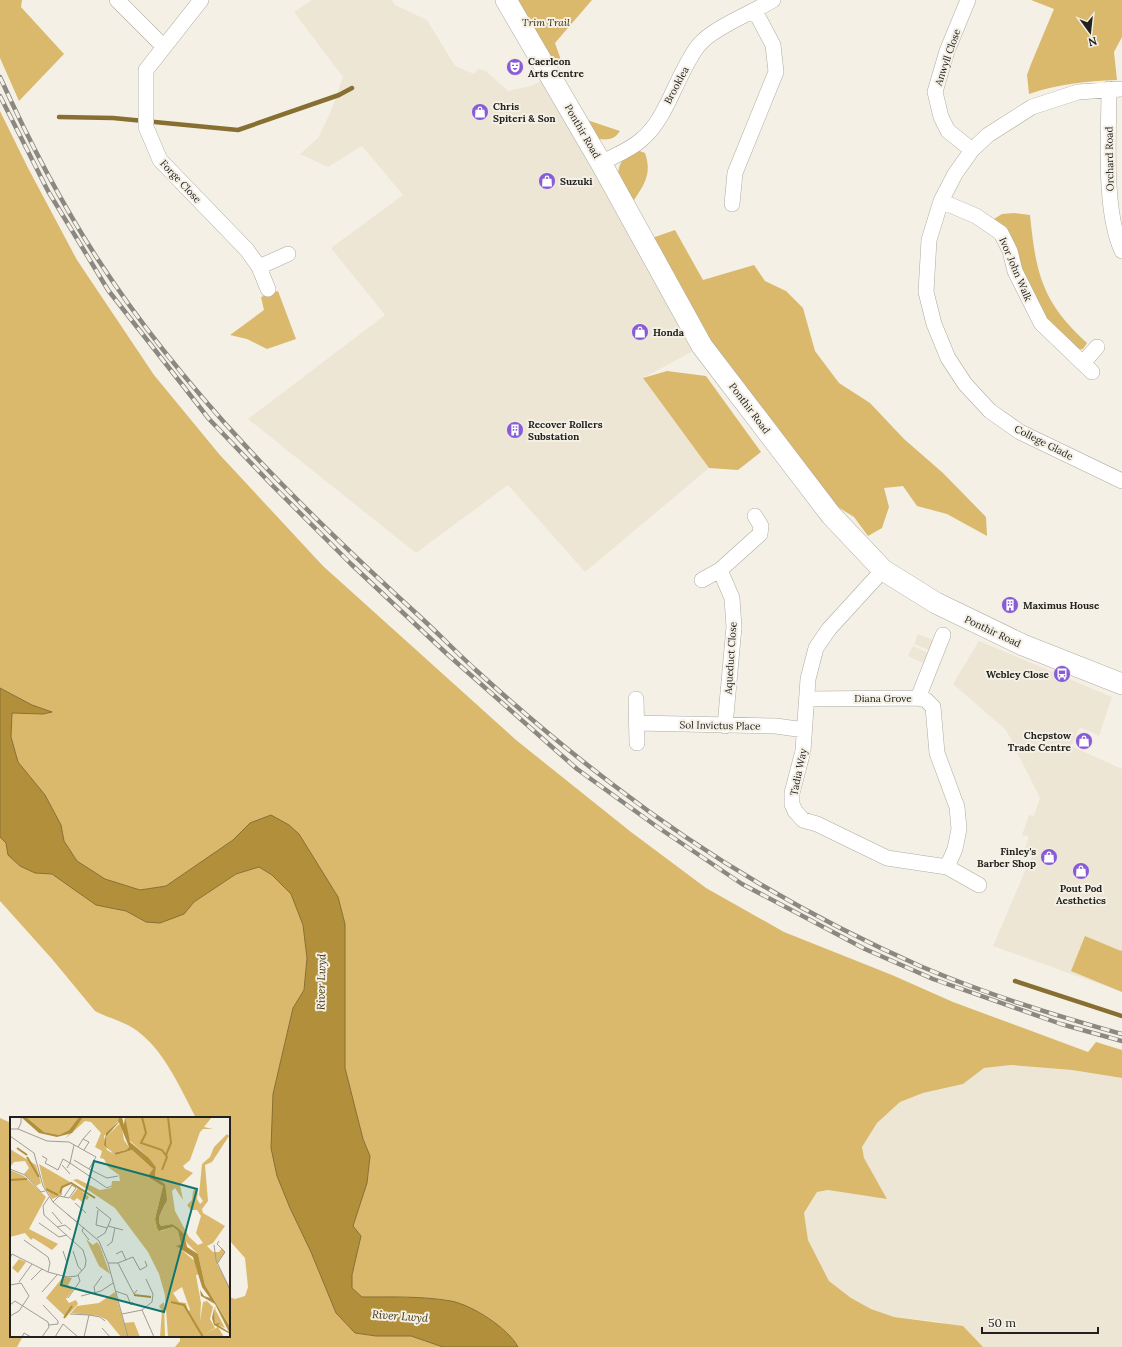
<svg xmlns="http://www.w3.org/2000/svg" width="1122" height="1347" font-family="Lora,serif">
<rect width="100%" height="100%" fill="#f4f0e6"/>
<path fill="#ede6d5" d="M 312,0 L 392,0 L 395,5 L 427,20 L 455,66 L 474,74 L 478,69 L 486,71 L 508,91 L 531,86 L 539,82 L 549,72 L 702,346 L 643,378 L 709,468 L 585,572 L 508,485 L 416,553 L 248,419 L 385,315 L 331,248 L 403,195 L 362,146 L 328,167 L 300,154 L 318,138 L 331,111 L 343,77 L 294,12 Z
M 918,634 L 933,640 L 929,650 L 914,644 Z
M 979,641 L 1112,697 L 1099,736 L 1080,727 L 1071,746 L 1122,769 L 1122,992 L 993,946 L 1032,855 L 1024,851 L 1029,837 L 1022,835 L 1029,815 L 1034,816 L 1040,798 L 1006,730 L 953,684 Z
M 913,646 L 928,653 L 923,663 L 908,656 Z
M 1011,1065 L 1072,1070 L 1122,1078 L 1122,1347 L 983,1347 L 975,1339 L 940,1322 L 894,1317 L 871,1309 L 851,1298 L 829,1281 L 808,1240 L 804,1214 L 817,1192 L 828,1190 L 887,1199 L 864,1158 L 862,1147 L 877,1123 L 900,1102 L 923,1093 L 963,1084 L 984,1068 Z"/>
<path fill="#dab96c" d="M 0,0 L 22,0 L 21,7 L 64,54 L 19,101 L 0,58 Z
M 506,0 L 592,0 L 555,43 L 561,60 L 549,72 Z
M 1031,0 L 1122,0 L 1122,37 L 1114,52 L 1117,80 C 1086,81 1058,84 1029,94 L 1027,75 L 1031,64 L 1054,9 Z
M 0,111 L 28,168 L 77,260 L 154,375 L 219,454 L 323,566 L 516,740 L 631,832 L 706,888 L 784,932 L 892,975 L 953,1002 L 1088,1052 L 1096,1042 L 1122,1050 L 1122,1078 L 1072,1070 L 1011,1065 L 984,1068 L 963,1084 L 923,1093 L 900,1102 L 877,1123 L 862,1147 L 864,1158 L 887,1199 L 828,1190 L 817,1192 L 804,1213 L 808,1240 L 829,1281 L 851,1298 L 871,1309 L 894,1317 L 963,1326 L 983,1347 L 518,1347 C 508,1328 472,1305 451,1301 C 422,1296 391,1297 362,1297 L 352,1288 L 352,1275 L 361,1236 L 353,1226 L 367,1183 L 370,1156 L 363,1139 L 345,1068 L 345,924 L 338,897 L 326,878 L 250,823 L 233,840 L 166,886 L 140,890 L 105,879 L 77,861 L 64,841 L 61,825 L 45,795 L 18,762 L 11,737 L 12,713 L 43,714 L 52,712 L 32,705 L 0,688 Z
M 584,119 L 620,131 C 614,140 608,140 599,139 Z
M 637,150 L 645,153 C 652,173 645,184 634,200 C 613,188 612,158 637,150 Z
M 1014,213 L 1030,215 C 1036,274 1042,302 1087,343 L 1083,349 L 1077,350 L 1051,326 L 994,219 L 1002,214 Z
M 675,230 L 703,280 L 754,265 L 765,281 L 786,291 L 803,308 L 815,351 L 839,383 L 870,403 L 904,439 L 943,473 L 986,517 L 987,536 L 947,514 L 917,506 L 903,486 L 884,488 L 889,507 L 882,528 L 868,536 L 854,517 L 830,502 L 707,340 L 652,238 Z
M 278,291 L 296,339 L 267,349 L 247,339 L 230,335 L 264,310 L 261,297 Z
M 667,371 L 706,376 L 761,452 L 738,470 L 709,468 L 643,378 Z
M 0,837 L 6,843 L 9,855 L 35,873 L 52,874 L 96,905 L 126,911 L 146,922 L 184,914 L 194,902 L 236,874 L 259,867 L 272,875 L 291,894 L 303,925 L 307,958 L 304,990 L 293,1008 L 273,1094 L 290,1208 L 311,1252 L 336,1313 L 355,1333 L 376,1336 L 411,1336 L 443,1347 L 175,1347 L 180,1341 L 180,1336 L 229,1336 L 229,1297 L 235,1299 L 245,1296 L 248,1287 L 245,1258 L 229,1240 L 229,1118 L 196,1118 C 182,1091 165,1053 141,1034 C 128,1022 110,1019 95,1011 L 52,959 L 0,901 Z
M 1085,936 L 1121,951 L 1122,950 L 1122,992 L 1071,971 Z
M 0,1118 L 11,1123 L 11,1336 L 23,1336 L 17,1347 L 0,1347 Z"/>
<path fill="#b2903b" stroke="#876f32" d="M 0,688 L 32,705 L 52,712 L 43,714 L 12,713 L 11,737 L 18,762 L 45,795 L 61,825 L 64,841 L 77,861 L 105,879 L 140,890 L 166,886 L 233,840 L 250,823 L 271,815 L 289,825 L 299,834 L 338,897 L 345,924 L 345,1068 L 363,1139 L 370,1156 L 367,1183 L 353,1226 L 361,1236 L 352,1275 L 352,1288 L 362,1297 C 391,1297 422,1296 451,1301 C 472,1305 508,1328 518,1347 L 443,1347 L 411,1336 L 376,1336 L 355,1333 L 336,1313 L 311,1252 L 290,1208 L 277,1176 L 271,1148 L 273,1094 L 293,1008 L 304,990 L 307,958 L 303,925 L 291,894 L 272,875 L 259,867 L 236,874 L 194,902 L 184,914 L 160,923 L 146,922 L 126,911 L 96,905 L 52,874 L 35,873 L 20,866 L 8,855 L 6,843 L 0,837 Z"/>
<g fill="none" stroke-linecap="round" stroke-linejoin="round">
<path stroke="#876f32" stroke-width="4.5" d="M 59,117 L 113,118 L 238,130 L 339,95 L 352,88
M 1015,981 L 1122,1016"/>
<g stroke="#afaba2" stroke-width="16">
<path id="street" d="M 117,0 L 164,47
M 201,0 L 146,70 L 146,127 L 160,160 L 247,250 L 259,267 L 268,289
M 968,0 L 947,51 L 935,92 L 941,117 L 948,131 L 972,150
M 1109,89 C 1109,135 1103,209 1122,251
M 1122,89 L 1078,92 L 1032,107 L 988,135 L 972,150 L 955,174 L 941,201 L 929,240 L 926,292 L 934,324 L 948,358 L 965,384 L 990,411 L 1020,432 L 1122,481
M 601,163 C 614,156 630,150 641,140 C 668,118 676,75 698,46 C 712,28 752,13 773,0
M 941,201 L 976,216 L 1001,233 L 1010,251 L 1015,271 L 1041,323 L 1092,372
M 732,204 L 735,173 L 776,72 L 773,45 L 755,11
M 259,267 L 288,254
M 1083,363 L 1097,347
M 883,570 L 829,629 L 816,648 L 808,679 L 803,751 L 792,793 L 792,804 L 795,811 L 803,820 L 817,824 L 887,858 L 947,867 L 979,885
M 702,580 L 720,570
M 918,698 L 943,635
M 636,699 L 637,743
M 807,699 L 918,698 L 926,700 L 933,707 L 937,753 L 957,807 L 959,829 L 955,849 L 947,867
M 637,723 L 776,726 L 804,730
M 725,726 L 734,627 L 732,598 L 720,570 L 760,534 L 761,526 L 755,516"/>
</g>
<g stroke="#afaba2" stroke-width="22">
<path id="secondary" d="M 506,0 L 601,163 L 702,346 L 831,515 L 883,570 L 936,603 L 1023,645 L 1122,684"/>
</g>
<use href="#street" stroke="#fff" stroke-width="15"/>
<use href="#secondary" stroke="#fff" stroke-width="21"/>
<g stroke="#8a8881" stroke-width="4.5">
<path id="rail" d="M 0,77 C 28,139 60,201 97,258 C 184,392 300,507 417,614 C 438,633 457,653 478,672 C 521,711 566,749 612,784 C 707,857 811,918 920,966 C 983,993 1056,1016 1122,1034
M 0,96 L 48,191 L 108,290 L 209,419 L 270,483 L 351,564 L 447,654 L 577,769 L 656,826 L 742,884 L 865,949 L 933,979 L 1061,1024 L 1122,1041"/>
</g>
<use href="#rail" stroke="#f4f0e6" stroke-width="3" stroke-dasharray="9" stroke-linecap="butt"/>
</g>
<defs>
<g id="theatre-disc" transform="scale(0.9)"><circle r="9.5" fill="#885cd6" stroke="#f4f0e6"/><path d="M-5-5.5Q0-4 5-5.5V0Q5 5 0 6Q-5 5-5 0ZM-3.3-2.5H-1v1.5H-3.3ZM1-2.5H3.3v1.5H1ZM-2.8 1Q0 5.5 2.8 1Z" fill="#fff"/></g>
<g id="shop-disc" transform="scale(0.9)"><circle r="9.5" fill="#885cd6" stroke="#f4f0e6"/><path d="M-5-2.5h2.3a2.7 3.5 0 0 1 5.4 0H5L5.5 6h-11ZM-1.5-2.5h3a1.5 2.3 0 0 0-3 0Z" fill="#fff"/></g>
<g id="building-disc" transform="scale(0.9)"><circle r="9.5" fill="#885cd6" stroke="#f4f0e6"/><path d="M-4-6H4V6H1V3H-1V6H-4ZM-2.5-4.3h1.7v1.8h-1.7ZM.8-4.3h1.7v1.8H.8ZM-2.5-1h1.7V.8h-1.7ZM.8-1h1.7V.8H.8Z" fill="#fff"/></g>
<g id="bus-disc" transform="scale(0.9)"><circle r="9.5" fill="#885cd6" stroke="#f4f0e6"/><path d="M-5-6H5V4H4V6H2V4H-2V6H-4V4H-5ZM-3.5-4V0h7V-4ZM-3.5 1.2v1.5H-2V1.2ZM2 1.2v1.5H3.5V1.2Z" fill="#fff"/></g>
</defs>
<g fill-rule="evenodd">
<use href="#theatre-disc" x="515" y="67"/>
<use href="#shop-disc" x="480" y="112"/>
<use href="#shop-disc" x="547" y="181"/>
<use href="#shop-disc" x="640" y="332"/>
<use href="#building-disc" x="515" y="430"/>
<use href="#building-disc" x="1010" y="605"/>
<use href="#bus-disc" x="1062" y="674"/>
<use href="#shop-disc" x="1084" y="741"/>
<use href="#shop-disc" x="1049" y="857"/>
<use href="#shop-disc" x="1081" y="871"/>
</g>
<g text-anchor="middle" stroke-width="4" stroke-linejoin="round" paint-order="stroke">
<g font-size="10" font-style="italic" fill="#382a04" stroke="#f4f0e6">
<text x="546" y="26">Trim Trail</text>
</g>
<g font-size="10" fill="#22211d" stroke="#f4f0e6">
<text transform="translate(947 57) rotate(-71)" y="4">Anwyll Close</text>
<text transform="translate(676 85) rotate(-62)" y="4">Brooklea</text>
<text transform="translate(583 131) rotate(60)" y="4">Ponthir Road</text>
<text transform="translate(1109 159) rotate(-91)" y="4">Orchard Road</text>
<text transform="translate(181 181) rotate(47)" y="4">Forge Close</text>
<text transform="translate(1016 269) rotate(67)" y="4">Ivor John Walk</text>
<text transform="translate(750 408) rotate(53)" y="4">Ponthir Road</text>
<text transform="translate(1044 442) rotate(27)" y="4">College Glade</text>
<text transform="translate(993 631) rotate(25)" y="4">Ponthir Road</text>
<text transform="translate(730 658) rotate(-86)" y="4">Aqueduct Close</text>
<text x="883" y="702">Diana Grove</text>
<text transform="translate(720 725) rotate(1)" y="4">Sol Invictus Place</text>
<text transform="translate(798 772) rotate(-78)" y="4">Tadia Way</text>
</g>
<g font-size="10" font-weight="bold" fill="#22211d" stroke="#f4f0e6" text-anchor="start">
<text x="528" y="65">Caerleon<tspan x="528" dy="12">Arts Centre</tspan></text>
<text x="493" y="110">Chris<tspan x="493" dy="12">Spiteri &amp; Son</tspan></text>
<text x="560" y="185">Suzuki</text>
<text x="653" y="336">Honda</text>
<text x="528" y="428">Recover Rollers<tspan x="528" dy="12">Substation</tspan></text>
<text x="1023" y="609">Maximus House</text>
<text x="1049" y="678" text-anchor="end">Webley Close</text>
<text x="1071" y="739" text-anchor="end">Chepstow<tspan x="1071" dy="12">Trade Centre</tspan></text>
<text x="1036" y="855" text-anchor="end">Finley's<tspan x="1036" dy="12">Barber Shop</tspan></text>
<text x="1081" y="892" text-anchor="middle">Pout Pod<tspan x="1081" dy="12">Aesthetics</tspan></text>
</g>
<g font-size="11" font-style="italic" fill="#3e300a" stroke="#f4f0e6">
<text transform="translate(321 982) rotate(-89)" y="4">River Lwyd</text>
<text transform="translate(400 1316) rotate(4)" y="4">River Lwyd</text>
</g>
</g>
<g transform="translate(10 1117)">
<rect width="220" height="220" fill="#f4f0e6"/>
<path d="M 16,0 L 69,0 L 59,13 L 49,18 L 34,15 ZM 73,0 L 109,0 L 109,3 L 94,19 L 97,33 L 106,38 L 122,33 L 143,52 L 139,57 L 153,69 L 145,102 L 147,111 L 151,114 L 163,110 L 168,114 L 171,127 L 167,129 L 187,146 L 190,157 L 186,158 L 191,186 L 190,204 L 193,185 L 197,184 L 203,190 L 200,202 L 205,211 L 194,217 L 208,210 L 214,220 L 158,220 L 155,178 L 149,157 L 138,135 L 105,91 L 63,63 L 67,62 L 90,73 L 101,71 L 102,64 L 110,64 L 109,58 L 98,50 L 94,42 L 90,41 L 92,34 L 85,30 L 91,16 L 81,5 L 75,4 L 55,22 ZM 172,170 L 180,193 L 178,194 L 176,186 L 169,185 L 163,176 ZM 115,0 L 202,0 L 194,10 L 203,12 L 193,12 L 190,15 L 180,43 L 173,49 L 175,52 L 183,56 L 170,68 L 173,83 L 165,71 L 162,74 L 165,94 L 179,120 L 188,128 L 193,126 L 186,116 L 191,99 L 187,93 L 181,93 L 177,88 L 182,83 L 183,74 L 185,71 L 188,74 L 187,82 L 190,87 L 193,84 L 189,78 L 192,47 L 200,40 L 204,30 L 217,17 L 219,19 L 202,45 L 195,48 L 198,84 L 192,92 L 193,96 L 215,109 L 203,126 L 197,129 L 203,135 L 209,135 L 212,131 L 215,135 L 207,147 L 220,170 L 220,209 L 195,168 L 188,137 L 177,126 L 167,110 L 162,107 L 151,109 L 149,106 L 149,100 L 155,88 L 155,67 L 145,60 L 146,50 L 139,41 L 118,22 ZM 111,5 L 114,23 L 119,30 L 116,33 L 103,36 L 96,28 L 96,20 ZM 0,32 L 26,48 L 31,66 L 26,69 L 14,57 L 19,51 L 15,44 L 4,45 L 0,50 ZM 29,47 L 60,65 L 52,72 L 52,78 L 42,82 L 34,69 ZM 0,53 L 14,59 L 36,80 L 19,112 L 48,127 L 42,133 L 23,121 L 21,123 L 15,116 L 0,120 ZM 68,71 L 79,80 L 77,83 L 74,81 L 72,85 L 67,81 L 64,84 L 60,81 ZM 76,122 L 83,128 L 87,125 L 90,129 L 100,157 L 89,149 ZM 9,142 L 16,145 L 8,156 L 2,151 ZM 53,160 L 62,161 L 58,168 L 63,173 L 56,182 L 59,186 L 66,183 L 68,187 L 56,200 L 36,181 ZM 105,175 L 114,206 L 124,205 L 130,220 L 111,220 L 97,203 L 89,199 L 61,196 L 67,189 L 89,186 ZM 154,185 L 155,220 L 150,220 L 152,194 L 149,189 ZM 206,189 L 205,192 L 215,211 L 205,207 L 204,192 Z" fill="#dab96c" fill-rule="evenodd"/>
<path d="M 11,0 L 16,0 L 34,15 L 49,18 L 59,13 L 69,0 L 73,0 L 62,16 L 47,20 L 29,16 ZM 109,0 L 112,0 L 114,8 L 115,0 L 120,25 L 139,41 L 146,50 L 145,60 L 155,67 L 157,83 L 149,100 L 149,106 L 151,109 L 162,107 L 167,110 L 174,117 L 177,130 L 188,137 L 195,168 L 219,208 L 220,217 L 204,208 L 202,201 L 204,192 L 205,207 L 210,206 L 208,208 L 219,215 L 205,187 L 191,179 L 190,173 L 194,179 L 200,181 L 192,170 L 183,140 L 166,129 L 171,127 L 168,114 L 163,110 L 149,114 L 147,111 L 145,102 L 153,69 L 140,61 L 139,57 L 143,52 L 122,33 L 106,38 L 94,28 L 96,16 L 108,5 ZM 109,5 L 119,30 L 116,33 L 103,36 L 96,28 L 96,20 Z" fill="#b2903b" fill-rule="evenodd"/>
<path fill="none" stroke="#b2903b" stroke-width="2" d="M 132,0 L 136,16 L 131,26 L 152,33 L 157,40 L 152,53M 7,31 L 17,38M 156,38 L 161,26 L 158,0M 17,40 L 29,60M 0,63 L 17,62M 36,72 L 48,78M 50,76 L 52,70 L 61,66 L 85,81M 124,178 L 141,180M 161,185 L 174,188 L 193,220M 54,201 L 62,189"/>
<path fill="none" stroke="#a09d96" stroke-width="1" d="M 0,12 L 8,12 L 11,6 L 11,1M 8,12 L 37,24 L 59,25 L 86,40 L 79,52 L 64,43M 0,19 L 24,36 L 33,69 L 43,85 L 89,124 L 98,146 L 118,220M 73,22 L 81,13M 68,30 L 73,22 L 79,25 L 74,33M 32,39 L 37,42 L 35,46 L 48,53 L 53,42 L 60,46 L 64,28M 52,48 L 60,57M 57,51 L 60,46 L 97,71 L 101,69M 0,52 L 15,58 L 31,75 L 35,74M 79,52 L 97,61 L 108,59M 43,85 L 49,79 L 59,81 L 66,71 L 62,68 L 54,80M 65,86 L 76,96M 86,90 L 101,102 L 95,116 L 87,121M 88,93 L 86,108 L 97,111M 42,95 L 52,107M 57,97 L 67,105M 29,106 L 49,120 L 57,118M 98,109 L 113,113M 47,110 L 55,108 L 61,113M 74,110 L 72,114 L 79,123M 14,123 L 38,140 L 40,146 L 38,155M 204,128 L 206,143 L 220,173M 97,129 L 102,125 L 105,111M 53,134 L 57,146 L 54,160M 63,134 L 68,149 L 72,154M 106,137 L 112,134 L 116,143M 0,141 L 2,137 L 38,155 L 57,160 L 67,159 L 75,150 L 76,143 L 73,133 L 34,98 L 33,89 L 39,80M 98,146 L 108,146 L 123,140 L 130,153 L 137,149 L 135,144M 108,146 L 124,177 L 127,173M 207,147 L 215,135 L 207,127 L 209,124M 21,163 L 32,152M 9,165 L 22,147M 105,174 L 117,178 L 121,188 L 123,185M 32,175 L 47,158M 85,176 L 84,170 L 92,159M 71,179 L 91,174 L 103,166M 58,181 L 70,164 L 68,158M 0,188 L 5,184 L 38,205 L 39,210 L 32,220M 33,188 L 48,204 L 48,207 L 39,208M 132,193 L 144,220M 60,197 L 79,198M 112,197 L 132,193 L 142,185 L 143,177 L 136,162M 0,199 L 9,194 L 19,179 L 11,166 L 0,168M 92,211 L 100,220M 12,220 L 14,216 L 21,220M 45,220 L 53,207 L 68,220M 74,220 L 79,198 L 90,200 L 95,204"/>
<path fill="#0f766e" fill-opacity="0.15" stroke="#0f766e" stroke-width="2" d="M 84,44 L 187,72 L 154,195 L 51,168 Z"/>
<rect width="220" height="220" fill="none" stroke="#22211d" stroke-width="2"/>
</g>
<g transform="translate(1090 32) rotate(165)" stroke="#f4f0e6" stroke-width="3" paint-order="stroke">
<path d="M0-3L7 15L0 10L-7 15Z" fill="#22211d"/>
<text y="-6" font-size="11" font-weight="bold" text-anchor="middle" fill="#22211d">N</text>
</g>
<path d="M982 1327v6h116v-6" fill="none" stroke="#22211d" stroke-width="2"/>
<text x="988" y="1327" font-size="12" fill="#22211d" stroke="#f4f0e6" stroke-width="3" paint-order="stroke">50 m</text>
</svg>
